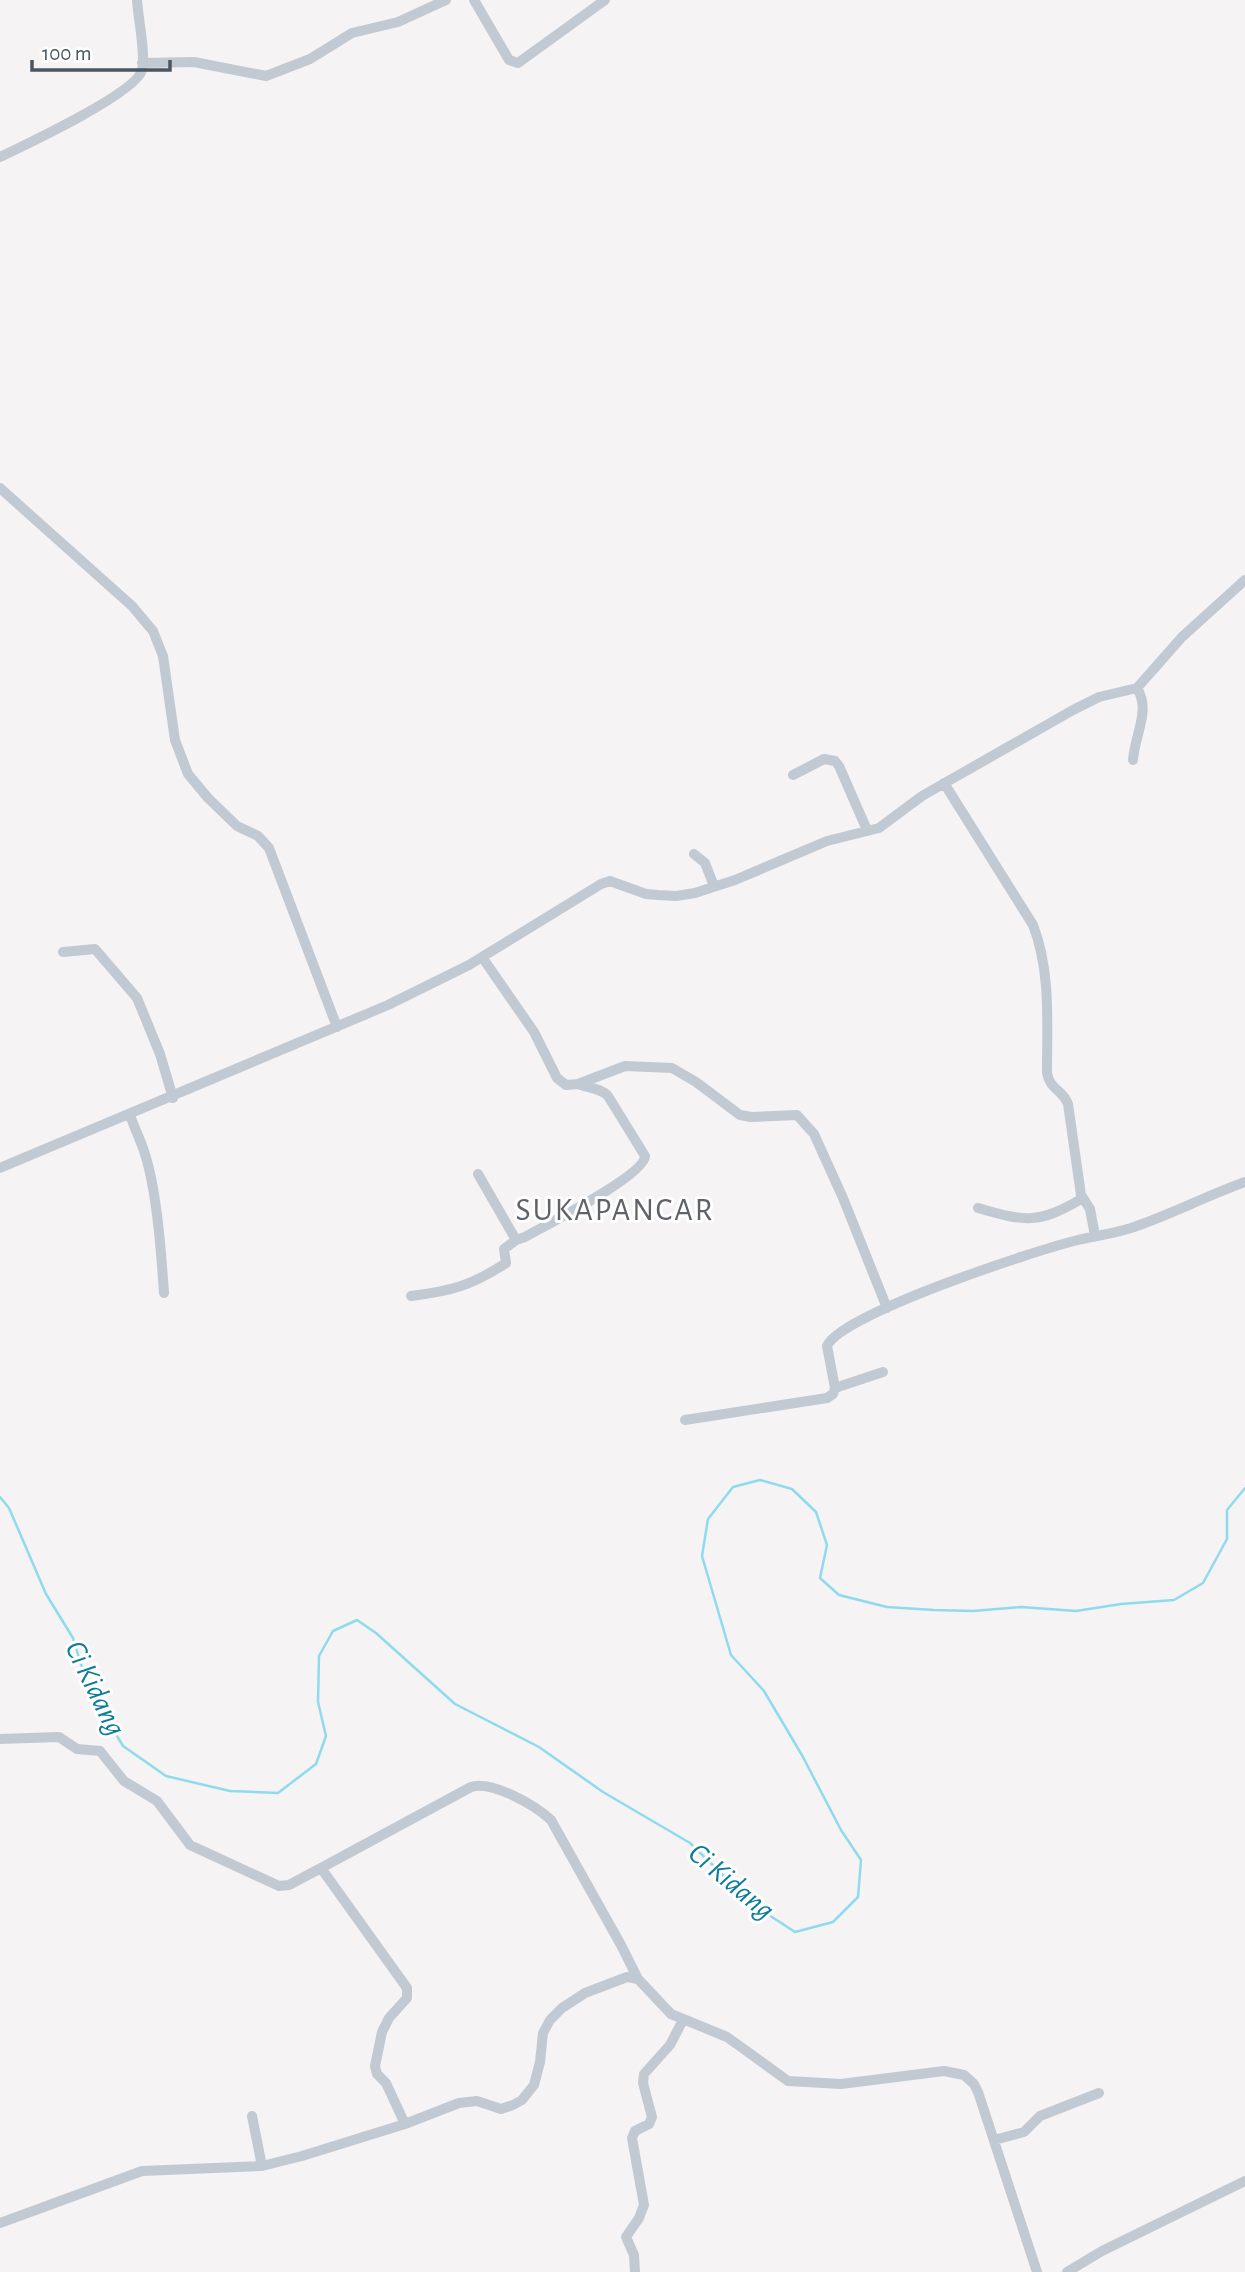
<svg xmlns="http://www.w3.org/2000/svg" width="1245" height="2272" font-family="'Alegreya Sans',sans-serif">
<rect width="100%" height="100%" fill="#f5f3f3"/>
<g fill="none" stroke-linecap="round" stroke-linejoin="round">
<path stroke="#90daee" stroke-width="2.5" d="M 0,1497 L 9,1508 L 46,1594 L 73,1638 L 88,1687 L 123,1746 L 166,1776 L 230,1791 L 278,1793 L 316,1764 L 326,1736 L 318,1702 L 319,1656 L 333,1631 L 357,1620 L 376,1633 L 455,1704 L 539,1747 L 603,1792 L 690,1843 L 755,1906 L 795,1932 L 833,1922 L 858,1897 L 861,1860 L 841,1830 L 803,1757 L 764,1691 L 731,1655 L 702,1556 L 708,1519 L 733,1487 L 760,1480 L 792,1489 L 816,1512 L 827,1545 L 820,1578 L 839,1595 L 887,1607 L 934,1610 L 973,1611 L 1021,1607 L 1076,1611 L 1121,1604 L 1174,1600 L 1203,1583 L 1227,1539 L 1227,1510 L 1245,1488"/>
<path stroke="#c1cad2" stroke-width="10" d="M 474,0 L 509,60 L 518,63 L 605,0
M 142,63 L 194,62 L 266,76 L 310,59 L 352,33 L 398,22 L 446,0
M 0,157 C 25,145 136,93 142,70 C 146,54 138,18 137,0
M 0,488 L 132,606 L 153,631 L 163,656 L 175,740 L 188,774 L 208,798 L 237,826 L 258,836 L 269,848 L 337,1027
M 1133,760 C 1135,733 1151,711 1137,688
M 793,775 L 824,759 L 835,761 L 839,766 L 867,830
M 944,783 L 1033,925 C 1051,971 1047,1024 1047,1073 C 1050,1090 1063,1090 1068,1104 L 1081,1195 L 1090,1209 L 1095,1236
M 694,854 L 705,863 L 714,886
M 63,952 L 95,949 L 137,998 L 160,1054 L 173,1098
M 482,957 L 534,1032 L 557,1078 L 566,1085 L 578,1084 L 625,1066 L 672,1068 L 696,1082 L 740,1115 L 751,1117 L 797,1115 L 814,1134 L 843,1198 L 887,1308
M 130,1115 C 134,1127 140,1139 144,1151 C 157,1190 161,1251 164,1293
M 0,1168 L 388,1005 L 469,965 L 601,884 L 610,881 L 646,894 L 658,895 L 676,896 L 695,893 L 735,880 L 827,841 L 879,828 L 922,796 L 1073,710 L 1099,697 L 1137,688 L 1182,637 L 1245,580
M 478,1174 L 516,1240 L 525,1237 C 546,1225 645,1175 645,1156 L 608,1096 C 601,1088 588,1088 578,1084
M 978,1208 C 1026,1222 1039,1224 1083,1198
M 411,1296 C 451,1291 471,1286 506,1263 L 504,1249 L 516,1240
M 835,1388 L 883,1372
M 685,1420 L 827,1398 L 833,1394 L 835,1388 L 827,1346 C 841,1314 1034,1251 1074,1241 C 1093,1236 1113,1234 1131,1228 C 1170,1215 1206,1196 1245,1182
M 0,1739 L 59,1737 L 77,1749 L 100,1751 L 124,1781 L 157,1801 L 190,1845 L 279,1886 L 289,1885 L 321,1868 L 471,1787 C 491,1780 535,1805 551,1820 L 621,1945 L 638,1979
M 321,1868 L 407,1988 L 407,1998 L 389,2018 L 382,2032 L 375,2066 L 377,2074 L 386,2083 L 405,2124
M 252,2116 L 262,2166
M 994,2140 L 1024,2132 L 1040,2116 L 1099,2093
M 0,2223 L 142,2171 L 262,2166 L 302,2156 L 405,2124 L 459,2103 L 477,2101 L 501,2109 L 513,2105 L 522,2100 L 534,2085 L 540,2062 L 543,2033 L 550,2020 L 562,2008 L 585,1993 L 627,1977 L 638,1979 L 671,2014 L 727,2037 L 788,2081 L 841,2084 L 944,2071 L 964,2075 L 974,2084 L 978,2092 L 1037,2272
M 635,2272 L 634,2255 L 626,2237 L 639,2218 L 644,2205 L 632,2138 L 635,2131 L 649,2124 L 652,2117 L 643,2083 L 644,2074 L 670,2045 L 683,2020
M 1067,2272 L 1102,2251 L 1245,2181"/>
</g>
<g text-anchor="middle" stroke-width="6" stroke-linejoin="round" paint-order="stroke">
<g font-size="30" font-style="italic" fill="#0c7c9b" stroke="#fff">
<text transform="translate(96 1688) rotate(64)" y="10">Ci Kidang</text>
<text transform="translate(732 1881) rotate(40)" y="10">Ci Kidang</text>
</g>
<g font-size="32" letter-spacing="2" fill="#5f6368" stroke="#fff">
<text x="615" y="1220">SUKAPANCAR</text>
</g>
</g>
<path d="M32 60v10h138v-10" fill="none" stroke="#4a5661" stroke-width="3.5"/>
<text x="42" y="60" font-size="21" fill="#4a5661" stroke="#ffffff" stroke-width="5" paint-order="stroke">100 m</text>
</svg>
